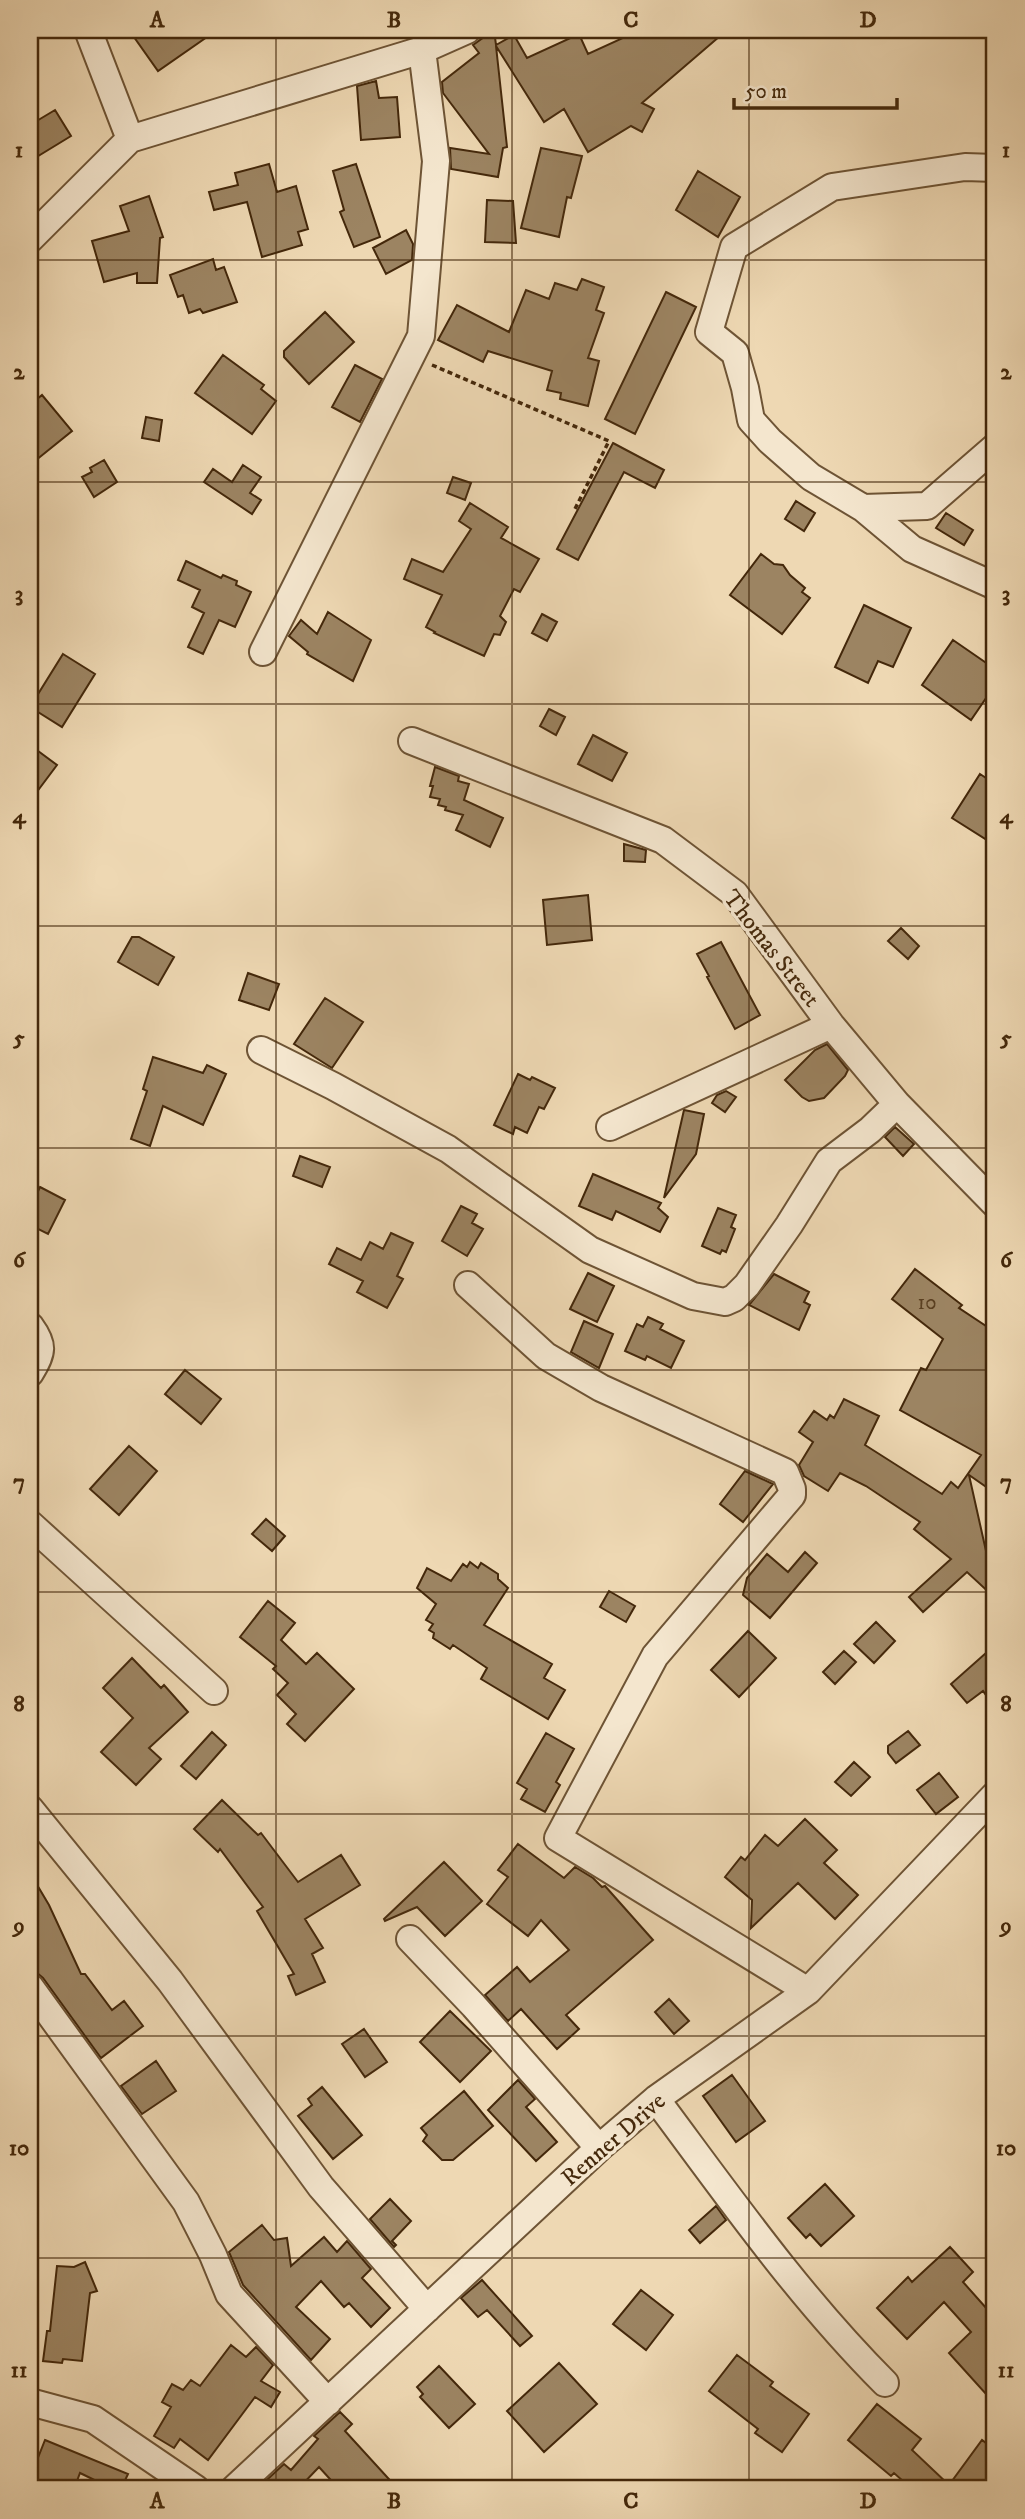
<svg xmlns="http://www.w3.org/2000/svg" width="1025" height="2519" font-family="'IM FELL DW Pica',serif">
<rect width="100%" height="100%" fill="#eed8b3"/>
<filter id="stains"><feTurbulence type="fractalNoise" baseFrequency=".00286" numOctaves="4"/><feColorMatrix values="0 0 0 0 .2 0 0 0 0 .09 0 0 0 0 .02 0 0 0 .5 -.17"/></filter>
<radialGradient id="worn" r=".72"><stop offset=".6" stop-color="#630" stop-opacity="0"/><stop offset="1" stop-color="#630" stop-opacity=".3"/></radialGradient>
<path fill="#9c8462" stroke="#44280b" stroke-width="2" d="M 129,30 L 217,30 L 158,71 Z
M 494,30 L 496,45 L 514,35 L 527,58 L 579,34 L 588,54 L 623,38 L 616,30 L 727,30 L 642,103 L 654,109 L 642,132 L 631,126 L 588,152 L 564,109 L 544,122 L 496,46 L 507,147 L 503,148 L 498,177 L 451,169 L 450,148 L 489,154 L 443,93 L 442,82 L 479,53 L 473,45 Z
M 376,81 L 379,98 L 397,97 L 400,137 L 361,140 L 357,86 Z
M 55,110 L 71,136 L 30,161 L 30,125 Z
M 541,148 L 582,156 L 571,198 L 567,197 L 559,237 L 521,228 Z
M 269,164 L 277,192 L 296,186 L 308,229 L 298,232 L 302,245 L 262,257 L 247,202 L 214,210 L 209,192 L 238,185 L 235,173 Z
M 356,164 L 380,237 L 354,247 L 340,212 L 344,210 L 333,171 Z
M 698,171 L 740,197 L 718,237 L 676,210 Z
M 149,196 L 163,237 L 160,238 L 157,283 L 137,283 L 137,273 L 104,282 L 92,241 L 129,231 L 120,206 Z
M 487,200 L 513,201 L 516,243 L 485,242 Z
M 406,230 L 413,244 L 412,260 L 386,274 L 373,248 Z
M 213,259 L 216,270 L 224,267 L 237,302 L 203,313 L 200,309 L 189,313 L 183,295 L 178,297 L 170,275 Z
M 582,279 L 604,287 L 596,310 L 604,313 L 588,358 L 599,361 L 588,406 L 560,399 L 561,393 L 547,390 L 552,371 L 488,351 L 483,362 L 438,340 L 457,305 L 509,332 L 526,290 L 549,299 L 555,283 L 577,290 Z
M 666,292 L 696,307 L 635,434 L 605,419 Z
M 325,312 L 354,342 L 309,384 L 284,357 L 284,351 Z
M 223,355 L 264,385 L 261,389 L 276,401 L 252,434 L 195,393 Z
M 355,365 L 382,379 L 360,422 L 332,407 Z
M 42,395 L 72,431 L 30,465 L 30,405 Z
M 146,417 L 162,420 L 159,441 L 142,438 Z
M 613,443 L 664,470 L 655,488 L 624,472 L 578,560 L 557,549 Z
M 104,460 L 117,482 L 94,497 L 82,477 L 92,472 L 90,468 Z
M 243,465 L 261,477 L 250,493 L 261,500 L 252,514 L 204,482 L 213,469 L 232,482 Z
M 453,477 L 471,483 L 465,500 L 447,493 Z
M 796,501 L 815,513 L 804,531 L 785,519 Z
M 470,503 L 508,527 L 501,538 L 539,559 L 520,592 L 514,589 L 500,616 L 506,622 L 500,635 L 494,634 L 484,656 L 434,633 L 435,632 L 426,627 L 442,595 L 404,579 L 412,559 L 443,572 L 471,529 L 459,521 Z
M 946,513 L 973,530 L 964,545 L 936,528 Z
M 761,554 L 774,564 L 783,565 L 790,575 L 805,588 L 802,592 L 810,598 L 782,634 L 730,595 Z
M 186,561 L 221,578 L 223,575 L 237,581 L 236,585 L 251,592 L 235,627 L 219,620 L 203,654 L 188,647 L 204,613 L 192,607 L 200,590 L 178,580 Z
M 864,605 L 911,628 L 893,667 L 878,661 L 868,683 L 835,667 Z
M 328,612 L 371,640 L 353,681 L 307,654 L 308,652 L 289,636 L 301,620 L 317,634 Z
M 542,614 L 557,622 L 547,641 L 532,633 Z
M 953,640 L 995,669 L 995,685 L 971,720 L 922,685 Z
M 63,654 L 95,674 L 62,727 L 30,707 Z
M 549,709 L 565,717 L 556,735 L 540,726 Z
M 593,735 L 627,753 L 612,781 L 578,764 Z
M 30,745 L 57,765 L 30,801 Z
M 435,767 L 459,776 L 458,781 L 469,784 L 464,800 L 503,818 L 490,847 L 456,830 L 463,815 L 445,810 L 446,807 L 438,805 L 440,799 L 430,797 L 433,786 L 430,786 Z
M 980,774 L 995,784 L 995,827 L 987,840 L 952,818 Z
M 624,844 L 646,850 L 645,862 L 624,861 Z
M 588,895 L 592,940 L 547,945 L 543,900 Z
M 901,928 L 919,946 L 908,959 L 888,941 Z
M 132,937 L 139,937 L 174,957 L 158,985 L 118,962 Z
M 721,942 L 760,1015 L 735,1029 L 707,977 L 709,976 L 697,954 Z
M 248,973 L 279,984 L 269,1010 L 239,1000 Z
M 325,998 L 363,1022 L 332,1068 L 294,1044 Z
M 827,1044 L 848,1070 L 845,1076 L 824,1098 L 809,1101 L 802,1097 L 785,1080 L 815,1050 Z
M 153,1057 L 203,1073 L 207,1065 L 226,1074 L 203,1125 L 163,1106 L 150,1146 L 131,1139 L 147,1091 L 143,1089 Z
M 518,1074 L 530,1080 L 532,1077 L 555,1088 L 544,1109 L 539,1107 L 527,1133 L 515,1127 L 513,1134 L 494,1125 Z
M 726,1091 L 736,1097 L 725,1112 L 712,1103 L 717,1095 Z
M 684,1110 L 704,1114 L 696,1154 L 664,1198 Z
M 895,1127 L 914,1144 L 903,1156 L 885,1137 Z
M 300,1156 L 330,1167 L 322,1187 L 293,1176 Z
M 593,1174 L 661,1203 L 658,1208 L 668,1217 L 660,1232 L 616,1211 L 612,1220 L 579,1206 Z
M 40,1187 L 65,1200 L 48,1234 L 30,1225 L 30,1208 Z
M 461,1206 L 477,1214 L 472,1223 L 483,1229 L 467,1256 L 442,1241 Z
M 718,1208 L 736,1215 L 731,1227 L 735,1229 L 726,1252 L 722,1250 L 720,1254 L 702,1246 Z
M 391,1233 L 413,1243 L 397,1276 L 403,1279 L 387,1308 L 357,1292 L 363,1281 L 329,1264 L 337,1248 L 361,1260 L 370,1242 L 383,1249 Z
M 915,1269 L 962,1305 L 959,1308 L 995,1332 L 995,1493 L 969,1475 L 986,1551 L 995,1541 L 995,1598 L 967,1572 L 923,1612 L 909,1597 L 951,1559 L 914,1529 L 920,1522 L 866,1486 L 840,1473 L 828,1491 L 804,1476 L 799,1465 L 813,1442 L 799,1432 L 814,1411 L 827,1420 L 830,1415 L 834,1418 L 844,1399 L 879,1416 L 865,1445 L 942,1494 L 951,1482 L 958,1488 L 981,1455 L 900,1410 L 921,1368 L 926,1370 L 943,1339 L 892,1299 Z
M 588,1273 L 614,1286 L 597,1322 L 570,1309 Z
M 774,1274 L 809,1292 L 804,1302 L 810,1305 L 799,1330 L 749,1305 Z
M 648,1317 L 663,1324 L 660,1329 L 684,1341 L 671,1368 L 647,1356 L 645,1360 L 625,1351 L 637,1324 L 643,1327 Z
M 584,1321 L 613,1334 L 599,1368 L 571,1352 Z
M 185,1370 L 221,1399 L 201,1424 L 165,1394 Z
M 129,1446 L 157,1471 L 119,1515 L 90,1489 Z
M 745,1471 L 773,1484 L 743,1522 L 720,1504 Z
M 266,1519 L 285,1536 L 272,1551 L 252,1534 Z
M 805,1552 L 817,1563 L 770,1618 L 743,1595 L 747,1578 L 767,1554 L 788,1572 Z
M 470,1562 L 478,1568 L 481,1563 L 498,1574 L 498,1579 L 508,1588 L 484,1625 L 552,1664 L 544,1678 L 565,1690 L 548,1719 L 481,1679 L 487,1668 L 453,1645 L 450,1649 L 433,1638 L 434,1633 L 429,1630 L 433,1624 L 426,1620 L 436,1604 L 417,1588 L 427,1568 L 451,1581 L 463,1564 L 467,1567 Z
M 609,1591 L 635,1606 L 626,1622 L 600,1607 Z
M 268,1601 L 295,1623 L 281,1640 L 306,1664 L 317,1653 L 354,1689 L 305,1741 L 287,1724 L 296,1714 L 277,1695 L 288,1683 L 273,1669 L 276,1666 L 240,1637 Z
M 876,1622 L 895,1641 L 874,1663 L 854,1644 Z
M 748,1631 L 776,1658 L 739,1697 L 711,1670 Z
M 995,1645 L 995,1708 L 983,1691 L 967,1703 L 951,1684 Z
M 844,1651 L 856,1662 L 835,1684 L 823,1672 Z
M 132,1658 L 161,1688 L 164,1685 L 188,1712 L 149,1748 L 161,1759 L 136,1785 L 101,1752 L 133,1718 L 103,1688 Z
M 908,1731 L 920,1745 L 896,1763 L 888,1753 L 888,1746 Z
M 212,1732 L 226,1745 L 196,1779 L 181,1766 Z
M 546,1733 L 574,1749 L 556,1782 L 560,1785 L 545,1812 L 521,1799 L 527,1789 L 517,1783 Z
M 854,1762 L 870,1777 L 851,1796 L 835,1782 Z
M 939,1773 L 958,1797 L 936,1814 L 917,1790 Z
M 222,1800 L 258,1835 L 261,1833 L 298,1882 L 341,1855 L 360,1885 L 305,1919 L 323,1948 L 312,1954 L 325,1982 L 296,1995 L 288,1976 L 294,1974 L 257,1911 L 263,1907 L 220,1849 L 218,1852 L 194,1829 Z
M 805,1819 L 837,1850 L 824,1863 L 858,1895 L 835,1919 L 798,1883 L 751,1928 L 752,1900 L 725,1877 L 741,1857 L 745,1860 L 765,1835 L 778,1846 Z
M 518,1844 L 564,1878 L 575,1867 L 593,1878 L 602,1887 L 605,1886 L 653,1940 L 566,2015 L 579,2029 L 557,2049 L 521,2009 L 508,2021 L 485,1995 L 517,1967 L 530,1982 L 569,1950 L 541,1920 L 528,1936 L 487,1904 L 508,1877 L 498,1870 Z
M 444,1862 L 482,1901 L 445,1936 L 417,1907 L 385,1921 L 384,1919 Z
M 30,1873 L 49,1905 L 81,1974 L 85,1974 L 112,2010 L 124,2001 L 143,2026 L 101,2058 L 43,1978 L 30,1967 Z
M 669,1999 L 689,2021 L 674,2034 L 655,2012 Z
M 450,2011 L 491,2051 L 460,2082 L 420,2042 Z
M 364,2029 L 387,2062 L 365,2077 L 342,2044 Z
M 156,2061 L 176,2091 L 142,2114 L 121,2086 Z
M 732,2075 L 765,2121 L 736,2142 L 703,2096 Z
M 518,2080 L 535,2099 L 526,2107 L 557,2142 L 536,2161 L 488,2110 Z
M 322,2087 L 362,2135 L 333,2159 L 298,2116 L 312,2105 L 308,2099 Z
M 464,2091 L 493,2126 L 453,2160 L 442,2160 L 423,2141 L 427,2135 L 421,2128 Z
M 825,2184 L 854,2216 L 821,2246 L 810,2234 L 806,2238 L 788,2218 Z
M 390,2199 L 411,2221 L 392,2241 L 396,2245 L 394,2247 L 370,2219 Z
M 716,2206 L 726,2220 L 700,2243 L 689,2230 Z
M 262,2225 L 274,2240 L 287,2238 L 291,2266 L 324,2237 L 337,2252 L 347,2241 L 371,2269 L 362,2278 L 390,2308 L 371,2327 L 349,2303 L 344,2307 L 321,2281 L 296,2307 L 330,2339 L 311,2360 L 243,2285 L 229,2252 Z
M 950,2247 L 973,2272 L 963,2282 L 995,2318 L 995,2404 L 949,2353 L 971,2332 L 944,2302 L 907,2339 L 877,2308 L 908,2277 L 912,2282 Z
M 85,2262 L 97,2291 L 90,2293 L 82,2361 L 63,2359 L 62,2363 L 43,2361 L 47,2331 L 50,2331 L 57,2266 L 74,2267 Z
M 482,2280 L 532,2336 L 520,2346 L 487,2310 L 478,2317 L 461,2298 Z
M 641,2290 L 673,2315 L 646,2350 L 613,2324 Z
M 231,2345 L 246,2357 L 256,2347 L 273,2365 L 261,2381 L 280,2392 L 271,2407 L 255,2397 L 208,2460 L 180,2439 L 174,2448 L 154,2436 L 171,2407 L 162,2402 L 172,2384 L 183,2390 L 191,2380 L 200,2386 Z
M 737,2355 L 773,2382 L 770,2386 L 809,2414 L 782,2452 L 755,2433 L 758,2429 L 709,2391 Z
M 559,2363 L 597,2404 L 544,2452 L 507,2411 Z
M 439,2366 L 475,2404 L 449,2428 L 420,2397 L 423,2394 L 417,2387 Z
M 877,2404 L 921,2439 L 912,2450 L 949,2485 L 982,2440 L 995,2450 L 995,2489 L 912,2489 L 894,2473 L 891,2476 L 848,2440 Z
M 340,2412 L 352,2424 L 345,2431 L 398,2489 L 339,2489 L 319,2467 L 298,2489 L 257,2489 L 284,2464 L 291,2470 L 318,2439 L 314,2436 Z
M 45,2440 L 128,2474 L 121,2489 L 113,2489 L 80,2473 L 74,2489 L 30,2489 L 30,2478 Z"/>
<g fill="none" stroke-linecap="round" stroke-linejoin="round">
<g stroke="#6e5435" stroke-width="30">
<path id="minor" d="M 130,139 L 422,50 L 467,30
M 995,168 L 965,167 L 832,187 L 734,247 L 709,332 L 735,353 L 745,388 L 751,420 L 770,441 L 811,477 L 863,508 L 912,549 L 995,586
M 30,239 L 130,139 L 88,30
M 863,508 L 927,506 L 995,447
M 263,652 L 421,336 L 436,161 L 422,50
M 412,741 L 663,840 L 735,894 L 831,1025 L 897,1104 L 995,1204
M 261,1050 L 333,1086 L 448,1149 L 590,1250 L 693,1296 L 725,1302 L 734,1298 L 747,1285 L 789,1225 L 829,1161 L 870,1130 L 897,1104
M 610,1127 L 831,1025
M 468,1285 L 546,1356 L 601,1388 L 785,1472 L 792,1489 L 792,1495 L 655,1656 L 558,1838 L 808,1991
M 30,1326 C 44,1345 43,1352 30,1373
M 30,1524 L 214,1691
M 30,1809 L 170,1981 L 321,2187 L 427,2309
M 410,1939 L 474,2006 L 599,2148
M 30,1987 L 186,2202 L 213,2255 L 229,2294 L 328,2402
M 656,2099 C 729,2197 799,2297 885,2383
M 30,2402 L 93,2419 L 196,2489
M 234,2489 L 599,2148 L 656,2099 L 808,1991 L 995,1795"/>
</g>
<path stroke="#44280b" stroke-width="3.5" stroke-dasharray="5 3.5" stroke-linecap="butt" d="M 432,365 L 609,441 L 575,509"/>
<use href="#minor" stroke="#f4e6ce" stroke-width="26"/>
</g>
<path fill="none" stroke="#44280b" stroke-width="2" stroke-opacity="0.55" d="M 276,30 L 276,2489M 512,30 L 512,2489M 749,30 L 749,2489M 30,260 L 995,260M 30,482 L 995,482M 30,704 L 995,704M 30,926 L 995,926M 30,1148 L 995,1148M 30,1370 L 995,1370M 30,1592 L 995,1592M 30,1814 L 995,1814M 30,2036 L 995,2036M 30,2258 L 995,2258"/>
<g text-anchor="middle" stroke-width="7" stroke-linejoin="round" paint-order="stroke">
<g font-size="21" fill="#5a3f21">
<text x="927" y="1309">10</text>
</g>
<g font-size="24" fill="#44280b" stroke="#f4e6ce">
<text transform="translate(772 948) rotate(52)" y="8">Thomas Street</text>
<text transform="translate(613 2139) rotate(-41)" y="8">Renner Drive</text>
</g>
</g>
<rect width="1025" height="2519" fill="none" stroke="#eed8b3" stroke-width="77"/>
<path d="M734 98v10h163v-10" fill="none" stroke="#44280b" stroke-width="3.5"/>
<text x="745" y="98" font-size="21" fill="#44280b" stroke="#f4e6ce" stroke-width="5" paint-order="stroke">50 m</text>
<rect x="38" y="38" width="948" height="2442" fill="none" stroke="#44280b" stroke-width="2.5"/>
<g font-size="23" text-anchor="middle" font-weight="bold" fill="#44280b">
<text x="157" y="27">A</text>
<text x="394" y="27">B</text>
<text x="631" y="27">C</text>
<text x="868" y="27">D</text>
<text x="19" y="157">1</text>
<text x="1006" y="157">1</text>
<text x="19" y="379">2</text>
<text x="1006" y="379">2</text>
<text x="19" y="601">3</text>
<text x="1006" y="601">3</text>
<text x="19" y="823">4</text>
<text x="1006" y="823">4</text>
<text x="19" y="1045">5</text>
<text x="1006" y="1045">5</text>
<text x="19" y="1267">6</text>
<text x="1006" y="1267">6</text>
<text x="19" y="1489">7</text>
<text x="1006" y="1489">7</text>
<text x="19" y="1711">8</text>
<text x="1006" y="1711">8</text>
<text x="19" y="1933">9</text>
<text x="1006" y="1933">9</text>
<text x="19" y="2155">10</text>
<text x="1006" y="2155">10</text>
<text x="19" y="2377">11</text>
<text x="1006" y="2377">11</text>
<text x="157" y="2508">A</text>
<text x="394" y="2508">B</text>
<text x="631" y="2508">C</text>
<text x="868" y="2508">D</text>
</g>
<rect width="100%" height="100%" filter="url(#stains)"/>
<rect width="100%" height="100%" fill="url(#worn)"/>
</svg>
